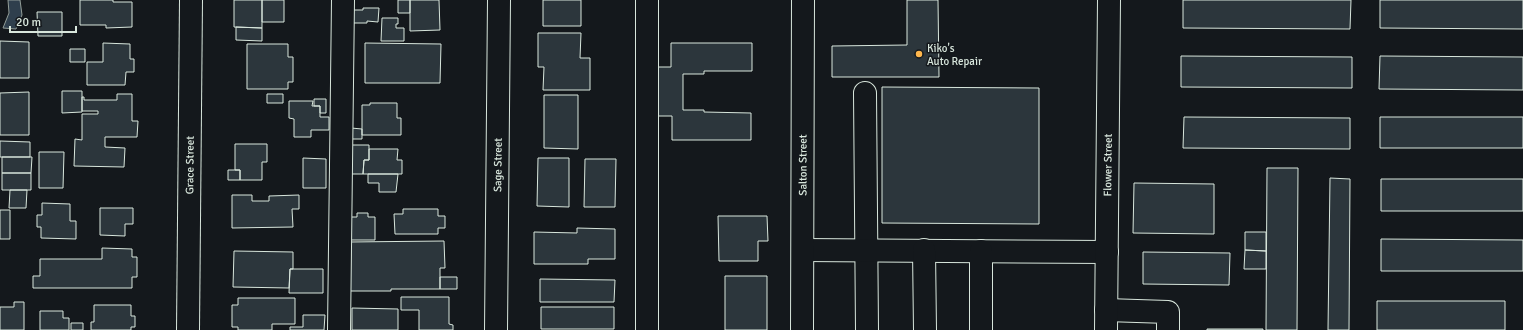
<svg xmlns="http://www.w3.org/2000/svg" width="1523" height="330" font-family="Signika,sans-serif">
<rect width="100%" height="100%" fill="#14181c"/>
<path fill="#2f3f4d" stroke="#939e99" d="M 8,0 L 20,0 L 22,15 L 16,29 L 3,28 L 9,13 Z"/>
<path fill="#2c363c" stroke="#d8e6dc" d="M 80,0 L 113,0 L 113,2 L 132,2 L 132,27 L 106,28 L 106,25 L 80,25 Z
M 234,0 L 262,0 L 262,28 L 234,27 Z
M 262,0 L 284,0 L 284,22 L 262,22 Z
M 398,0 L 410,0 L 410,13 L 398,13 Z
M 410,0 L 439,0 L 440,30 L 410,31 Z
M 543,0 L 581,0 L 581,26 L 543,26 Z
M 907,0 L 938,0 L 939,77 L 832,77 L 832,46 L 907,45 Z
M 1183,0 L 1351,0 L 1350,29 L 1183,28 Z
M 1380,0 L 1523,0 L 1523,29 L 1380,28 Z
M 363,8 L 379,8 L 378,22 L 367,21 L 367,23 L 351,23 L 351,10 L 363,10 Z
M 37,12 L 62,12 L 62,36 L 38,36 Z
M 382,18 L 398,18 L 398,24 L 396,24 L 396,28 L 404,28 L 404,41 L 381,41 Z
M 236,27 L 262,28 L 262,41 L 236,40 Z
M 538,33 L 581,33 L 580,58 L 590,58 L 590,90 L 543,90 L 544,67 L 538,67 Z
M 0,41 L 29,42 L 29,78 L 0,78 Z
M 103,43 L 130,44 L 130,59 L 134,59 L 134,72 L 126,72 L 125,85 L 87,85 L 87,62 L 103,62 Z
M 365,43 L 441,44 L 440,83 L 365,83 Z
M 671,43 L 752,43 L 752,71 L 704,71 L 704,74 L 683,74 L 683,110 L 704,110 L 704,112 L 751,113 L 751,140 L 672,140 L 672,116 L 655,116 L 655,67 L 671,67 Z
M 247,44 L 288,44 L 288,57 L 293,57 L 293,82 L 288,82 L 288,89 L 247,89 Z
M 70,49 L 85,49 L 85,62 L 70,62 Z
M 1181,56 L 1352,57 L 1352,88 L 1181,87 Z
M 1380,56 L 1523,57 L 1523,90 L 1379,89 Z
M 882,87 L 1039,88 L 1039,224 L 882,223 Z
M 62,91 L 82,91 L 82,112 L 62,113 Z
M 29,92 L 29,135 L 0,135 L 0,93 Z
M 117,94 L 132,94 L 132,121 L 138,121 L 137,137 L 105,137 L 105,147 L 125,148 L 124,167 L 74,166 L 75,139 L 82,140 L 82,114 L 98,114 L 98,111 L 82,111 L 82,97 L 84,97 L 84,100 L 117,100 Z
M 267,94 L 283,94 L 283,103 L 267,103 Z
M 544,95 L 578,95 L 578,149 L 544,148 Z
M 314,99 L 326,99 L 326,113 L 320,113 L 320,106 L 314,106 Z
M 289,101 L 313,101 L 312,106 L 320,106 L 320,117 L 329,117 L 329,130 L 311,130 L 311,137 L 294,137 L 294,119 L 289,118 Z
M 370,103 L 397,103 L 397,118 L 401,118 L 401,135 L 362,135 L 362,105 L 370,105 Z
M 1184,117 L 1350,118 L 1350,149 L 1183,148 Z
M 1380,117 L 1523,117 L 1523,148 L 1380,148 Z
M 351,128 L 362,129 L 362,139 L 351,139 Z
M 0,141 L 30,142 L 30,157 L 0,157 Z
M 235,144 L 267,144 L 267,162 L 262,162 L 262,180 L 240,180 L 240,170 L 235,170 Z
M 351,145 L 369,145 L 369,160 L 364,160 L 363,174 L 351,174 Z
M 369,149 L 398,149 L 397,160 L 402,160 L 402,174 L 363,174 L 364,160 L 369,160 Z
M 39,152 L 64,152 L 63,188 L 39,188 Z
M 2,157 L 32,157 L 31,173 L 2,173 Z
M 303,158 L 326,159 L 326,188 L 303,188 Z
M 538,158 L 569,158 L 569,207 L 537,206 Z
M 585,159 L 616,159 L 615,207 L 584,207 Z
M 1267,168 L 1298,168 L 1297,330 L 1266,330 Z
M 228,170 L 240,170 L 240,180 L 228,180 Z
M 2,173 L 31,173 L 31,190 L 2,190 Z
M 368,174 L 398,174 L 396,192 L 379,192 L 379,183 L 368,183 Z
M 1330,178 L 1350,179 L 1349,330 L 1328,330 Z
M 1381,179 L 1523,179 L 1523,211 L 1381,211 Z
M 1134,183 L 1214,184 L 1214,234 L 1133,233 Z
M 10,190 L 27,190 L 26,208 L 9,208 Z
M 232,195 L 252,195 L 252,201 L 269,201 L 269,196 L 299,195 L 299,209 L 292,209 L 293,227 L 232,228 Z
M 42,203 L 70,204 L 70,221 L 76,221 L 76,239 L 41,238 L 41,227 L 37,227 L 37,215 L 42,215 Z
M 100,208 L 133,208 L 133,224 L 125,224 L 125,236 L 100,235 Z
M 403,209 L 438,209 L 438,216 L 445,216 L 445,228 L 438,228 L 438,234 L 395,234 L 394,214 L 403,214 Z
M 0,210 L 10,210 L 10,239 L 0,239 Z
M 357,213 L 368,213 L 368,217 L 375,217 L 375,240 L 351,240 L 351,217 L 357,217 Z
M 718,216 L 767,216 L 768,241 L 758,241 L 758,261 L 719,261 Z
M 577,228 L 615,229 L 615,259 L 588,259 L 588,264 L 534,264 L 534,232 L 577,233 Z
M 1245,232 L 1266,232 L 1266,251 L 1245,250 Z
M 1381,239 L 1523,240 L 1523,271 L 1381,271 Z
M 444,241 L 445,268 L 440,268 L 440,289 L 391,289 L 391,291 L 348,291 L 348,242 Z
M 102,248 L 132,249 L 132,257 L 137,257 L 137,277 L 132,277 L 132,288 L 33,288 L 33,276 L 40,276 L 40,259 L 102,259 Z
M 1245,250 L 1266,251 L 1266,269 L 1244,269 Z
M 234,251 L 293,252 L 293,269 L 290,269 L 289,288 L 233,287 Z
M 1143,252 L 1230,253 L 1229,285 L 1143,284 Z
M 290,269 L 323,269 L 323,293 L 289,293 Z
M 725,276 L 767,276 L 767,330 L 725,330 Z
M 440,277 L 457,277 L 457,289 L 440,289 Z
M 540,279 L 615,280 L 614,302 L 540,302 Z
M 401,297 L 449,297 L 449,324 L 453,325 L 453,330 L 419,330 L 419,310 L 401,310 Z
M 238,298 L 295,298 L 295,324 L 272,324 L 272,330 L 238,330 L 238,327 L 232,327 L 232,305 L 238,305 Z
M 1377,301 L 1505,301 L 1505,330 L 1377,330 Z
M 14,302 L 24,302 L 24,330 L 0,330 L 0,307 L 14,307 Z
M 94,305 L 131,305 L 131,316 L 135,316 L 135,327 L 131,327 L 131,330 L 91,330 L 91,322 L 94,322 Z
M 541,307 L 614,307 L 614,329 L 541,329 Z
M 352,308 L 398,309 L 398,330 L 352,330 Z
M 40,311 L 63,311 L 63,318 L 69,318 L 69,330 L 40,330 Z
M 303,315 L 325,315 L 324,330 L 290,330 L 290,327 L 303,327 Z
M 71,323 L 83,323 L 83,330 L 71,330 Z
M 1207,329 L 1263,329 L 1263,330 L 1207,330 Z"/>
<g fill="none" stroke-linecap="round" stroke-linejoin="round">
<g stroke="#d8e6dc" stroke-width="24">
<g id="minor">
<path d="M 865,93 L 867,330"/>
<path d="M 803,250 L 1107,252"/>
<path d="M 924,250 L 925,330"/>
<path d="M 1106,310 L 1168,312 L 1168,330"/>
<path id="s1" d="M 188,330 L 191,0"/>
<path d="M 339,330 L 343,0"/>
<path id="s2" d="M 496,330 L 499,0"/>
<path d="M 647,330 L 647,0"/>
<path id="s3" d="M 802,330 L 803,0"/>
<path d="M 981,330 L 981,251"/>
<path id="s4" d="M 1106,330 L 1109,0"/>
</g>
</g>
<use href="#minor" stroke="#14181c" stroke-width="22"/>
</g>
<circle fill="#ffb74d" stroke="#14181c" stroke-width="1.5" cx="919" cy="54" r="4"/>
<g text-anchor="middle" stroke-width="3" stroke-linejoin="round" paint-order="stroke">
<g font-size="11" fill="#d8e6dc" stroke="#14181c" text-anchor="start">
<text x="927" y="52">Kiko's<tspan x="927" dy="13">Auto Repair</tspan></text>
</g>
<g font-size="11" fill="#d8e6dc" stroke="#14181c">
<text dy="4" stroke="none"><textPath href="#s1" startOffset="165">Grace Street</textPath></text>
<text dy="4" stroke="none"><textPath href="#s2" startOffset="165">Sage Street</textPath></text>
<text dy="4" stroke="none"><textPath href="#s3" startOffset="165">Salton Street</textPath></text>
<text dy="4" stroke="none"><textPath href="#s4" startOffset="165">Flower Street</textPath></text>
</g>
</g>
<path d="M10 26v6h66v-6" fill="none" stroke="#d8e6dc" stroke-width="2"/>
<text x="16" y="26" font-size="12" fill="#d8e6dc" stroke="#14181c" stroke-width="3" paint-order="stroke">20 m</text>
</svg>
